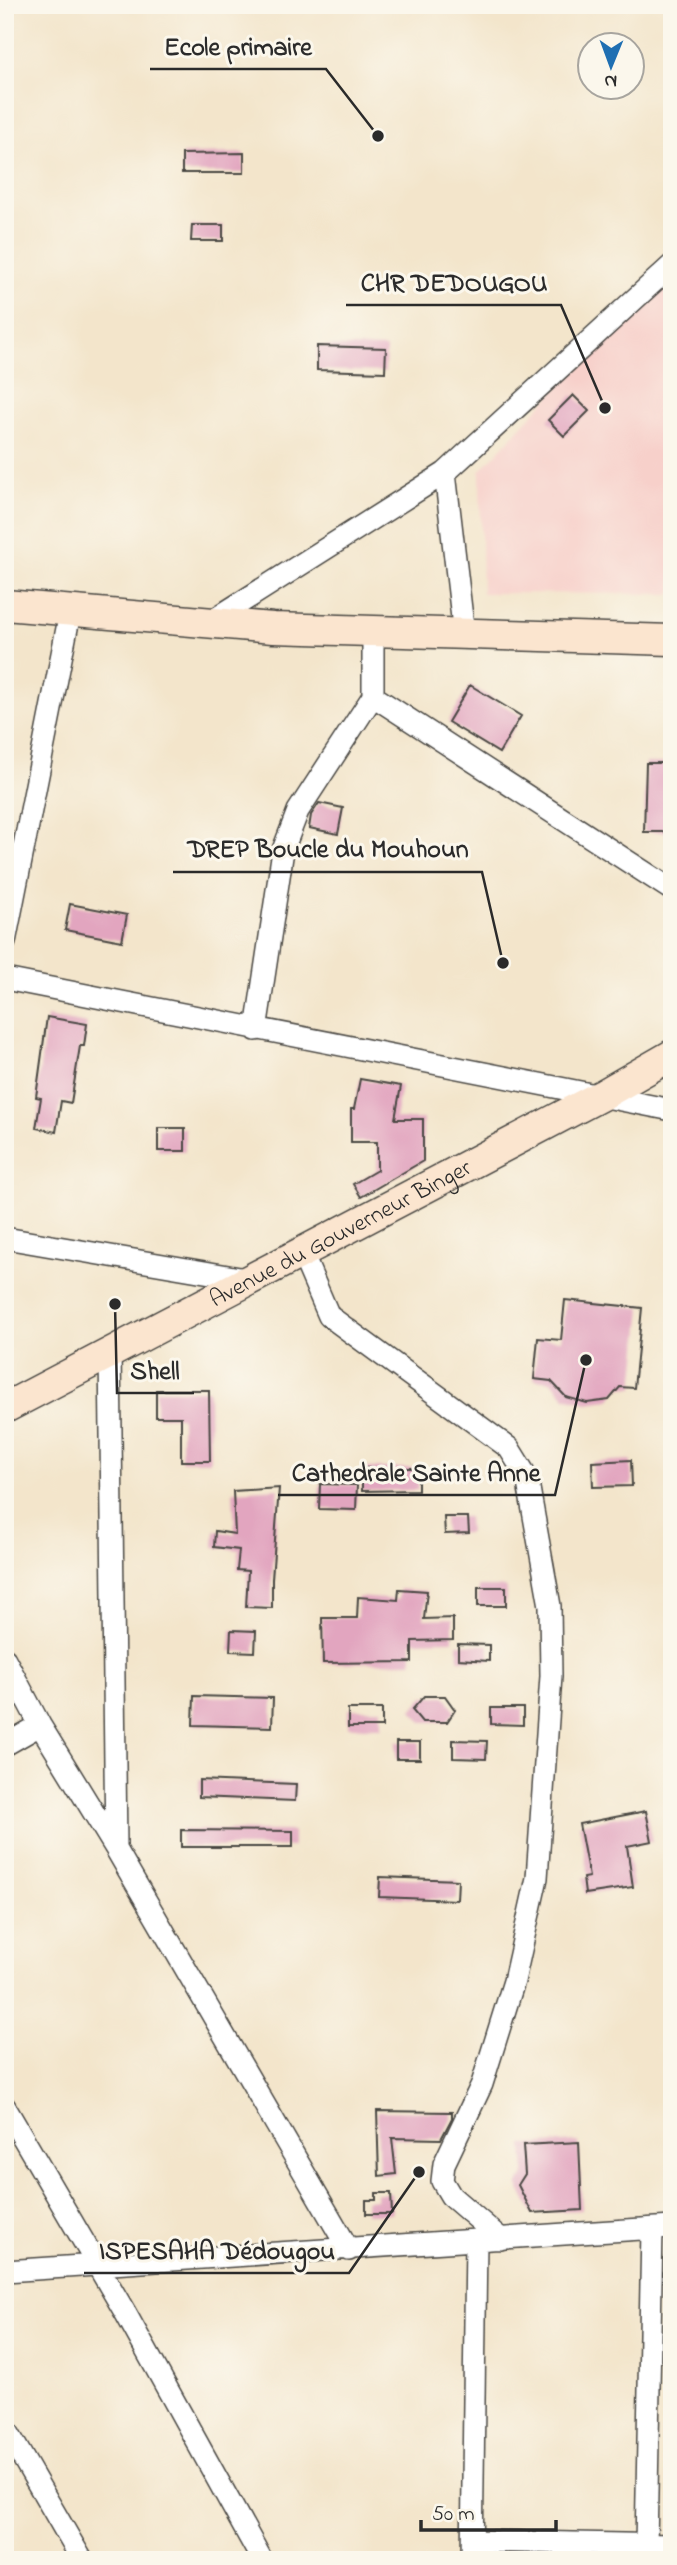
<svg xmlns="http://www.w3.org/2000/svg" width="677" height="2565" font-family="'Indie Flower',sans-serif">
<rect width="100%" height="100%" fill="#fbf7ec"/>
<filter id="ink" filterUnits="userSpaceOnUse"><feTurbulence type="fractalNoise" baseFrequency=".0143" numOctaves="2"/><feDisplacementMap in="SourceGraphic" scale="14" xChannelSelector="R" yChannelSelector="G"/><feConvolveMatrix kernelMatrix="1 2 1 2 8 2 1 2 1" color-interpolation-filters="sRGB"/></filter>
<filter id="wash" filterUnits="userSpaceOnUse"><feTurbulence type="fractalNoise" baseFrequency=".00686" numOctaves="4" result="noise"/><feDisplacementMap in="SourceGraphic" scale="28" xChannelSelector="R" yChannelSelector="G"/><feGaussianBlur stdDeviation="1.57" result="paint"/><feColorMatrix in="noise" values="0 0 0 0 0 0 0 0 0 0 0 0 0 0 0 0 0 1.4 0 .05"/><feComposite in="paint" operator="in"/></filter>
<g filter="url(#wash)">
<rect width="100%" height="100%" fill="#f3e5cb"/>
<path fill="#f7d0ca" d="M 672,279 L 672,594 L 482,593 L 480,471 L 597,345 Z"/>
<g id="blocks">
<path fill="#e2a5bf" d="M 244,153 L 244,173 L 182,173 L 182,154 Z
M 192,225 L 223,225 L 223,241 L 191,241 Z
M 317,346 L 386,348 L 385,372 L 317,370 Z
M 573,395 L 589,411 L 564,436 L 548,420 Z
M 470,685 L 521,716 L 499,753 L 448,722 Z
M 646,763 L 672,763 L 672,782 L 666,782 L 666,814 L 672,814 L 672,832 L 644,832 Z
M 319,803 L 343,808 L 338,834 L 309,828 L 311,815 Z
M 70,904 L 127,915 L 122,941 L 65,930 Z
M 47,1017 L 87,1024 L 84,1046 L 80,1046 L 71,1103 L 61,1101 L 56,1132 L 36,1128 L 41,1098 L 36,1097 Z
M 360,1079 L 401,1086 L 395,1119 L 423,1119 L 423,1161 L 361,1197 L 353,1184 L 377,1170 L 377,1142 L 351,1142 L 351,1109 L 354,1109 Z
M 158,1128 L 185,1128 L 185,1151 L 158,1151 Z
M 565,1300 L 642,1308 L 634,1388 L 620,1387 L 609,1400 L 587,1403 L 566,1397 L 551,1381 L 534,1379 L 538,1338 L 561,1340 Z
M 156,1390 L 209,1390 L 210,1461 L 181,1461 L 181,1417 L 156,1417 Z
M 631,1460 L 632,1486 L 593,1487 L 592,1462 Z
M 362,1468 L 418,1468 L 418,1490 L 362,1491 Z
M 320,1484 L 357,1485 L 356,1510 L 319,1509 Z
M 279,1488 L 272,1579 L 272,1608 L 246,1607 L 248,1571 L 237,1570 L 239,1550 L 214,1547 L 215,1531 L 235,1534 L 233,1491 Z
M 444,1517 L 468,1517 L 469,1533 L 445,1534 Z
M 478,1587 L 506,1587 L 506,1606 L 478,1606 Z
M 399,1589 L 427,1591 L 424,1619 L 453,1618 L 453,1640 L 412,1641 L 412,1662 L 323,1663 L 322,1618 L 357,1618 L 358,1597 L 398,1600 Z
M 231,1630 L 256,1631 L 255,1652 L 230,1651 Z
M 458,1644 L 489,1645 L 489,1661 L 458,1659 Z
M 194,1696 L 273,1698 L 272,1727 L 193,1725 Z
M 424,1696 L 445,1696 L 455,1710 L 447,1722 L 422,1722 L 412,1710 Z
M 491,1708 L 523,1708 L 523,1725 L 491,1724 Z
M 348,1709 L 382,1709 L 382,1727 L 348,1727 Z
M 453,1740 L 487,1741 L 486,1759 L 453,1758 Z
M 396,1742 L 420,1742 L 420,1759 L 396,1759 Z
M 199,1780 L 296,1784 L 295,1801 L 199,1797 Z
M 646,1811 L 652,1841 L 627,1846 L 633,1887 L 585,1894 L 583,1878 L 589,1877 L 579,1824 Z
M 181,1830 L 293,1831 L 293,1847 L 181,1847 Z
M 380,1877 L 458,1880 L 457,1900 L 379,1897 Z
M 377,2111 L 452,2112 L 452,2118 L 441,2139 L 392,2138 L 396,2174 L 379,2176 Z
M 579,2142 L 582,2210 L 532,2213 L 518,2185 L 525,2174 L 523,2145 Z
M 376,2193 L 391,2193 L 392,2214 L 366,2214 L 366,2200 L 376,2200 Z"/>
</g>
</g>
<g filter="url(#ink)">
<use href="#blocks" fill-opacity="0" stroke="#494743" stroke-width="2"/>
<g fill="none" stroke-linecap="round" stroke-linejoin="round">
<g stroke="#494743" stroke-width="24">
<path id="street" d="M 445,473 L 464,635
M 207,624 L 445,473 L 672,265
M 373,633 L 373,696 L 672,890
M 5,942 L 70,613
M 5,979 L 672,1110
M 256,1030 L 283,850 L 298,811 L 373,696
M 5,1238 L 246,1279
M 301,1251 L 329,1316 L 509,1448 L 527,1477 L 550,1606 L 551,1676 L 537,1878 L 514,1981 L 482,2084 L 444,2164 L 442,2181 L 451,2196 L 501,2239
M 110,1351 L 116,1847
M 5,1659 L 40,1725 L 116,1849 L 349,2250
M 5,1745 L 40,1725
M 5,2107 L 126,2314 L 262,2560
M 5,2271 L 672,2227
M 5,2427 L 82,2560
M 474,2541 L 672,2545
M 646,2546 L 652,2229
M 472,2560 L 476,2240"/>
</g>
<g stroke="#494743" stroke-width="33">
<g id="secondary">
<path d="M 5,605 L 273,628 L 672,640"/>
<path id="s1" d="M 5,1408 L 604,1094 L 672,1055"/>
</g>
</g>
<use href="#street" stroke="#fff" stroke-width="21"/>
<use href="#secondary" stroke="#fbe5cf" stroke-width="30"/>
</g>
</g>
<g text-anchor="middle" stroke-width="6" stroke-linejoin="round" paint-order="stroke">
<g font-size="24" fill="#2b2b2b" stroke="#fbf7ec">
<text dy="8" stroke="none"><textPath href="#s1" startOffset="378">Avenue du Gouverneur Binger</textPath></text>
</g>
</g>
<path fill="none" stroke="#2b2b2b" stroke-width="2.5" d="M378 136L326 69H150M605 408L561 305H346M503 963L482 872H173M115 1304L117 1393H194M586 1360L555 1495H278M419 2172L349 2273H84"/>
<g fill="#2b2b2b" stroke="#fbf7ec" stroke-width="2.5">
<circle cx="378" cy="136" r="7"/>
<circle cx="605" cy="408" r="7"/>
<circle cx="503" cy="963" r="7"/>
<circle cx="115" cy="1304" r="7"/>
<circle cx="586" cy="1360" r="7"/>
<circle cx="419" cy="2172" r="7"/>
</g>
<g font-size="26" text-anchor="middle" font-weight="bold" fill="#2b2b2b" stroke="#fbf7ec" stroke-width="6" stroke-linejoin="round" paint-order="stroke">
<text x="238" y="55">Ecole primaire</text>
<text x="454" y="291">CHR DEDOUGOU</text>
<text x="328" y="857">DREP Boucle du Mouhoun</text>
<text x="155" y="1379">Shell</text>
<text x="416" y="1481">Cathedrale Sainte Anne</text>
<text x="217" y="2259">ISPESAHA Dédougou</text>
</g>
<rect width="677" height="2565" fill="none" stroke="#fbf7ec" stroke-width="28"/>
<g transform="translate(611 66) rotate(181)"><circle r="33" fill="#fbf7ec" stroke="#a8a59f" stroke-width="2"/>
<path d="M0-5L12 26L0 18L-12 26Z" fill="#1f6fb2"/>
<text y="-10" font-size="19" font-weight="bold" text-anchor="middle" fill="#2b2b2b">N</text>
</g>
<path d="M421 2520v10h135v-10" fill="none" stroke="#2b2b2b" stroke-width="3.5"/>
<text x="432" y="2520" font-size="21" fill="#2b2b2b" stroke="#fbf7ec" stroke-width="5" paint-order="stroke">50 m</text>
</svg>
